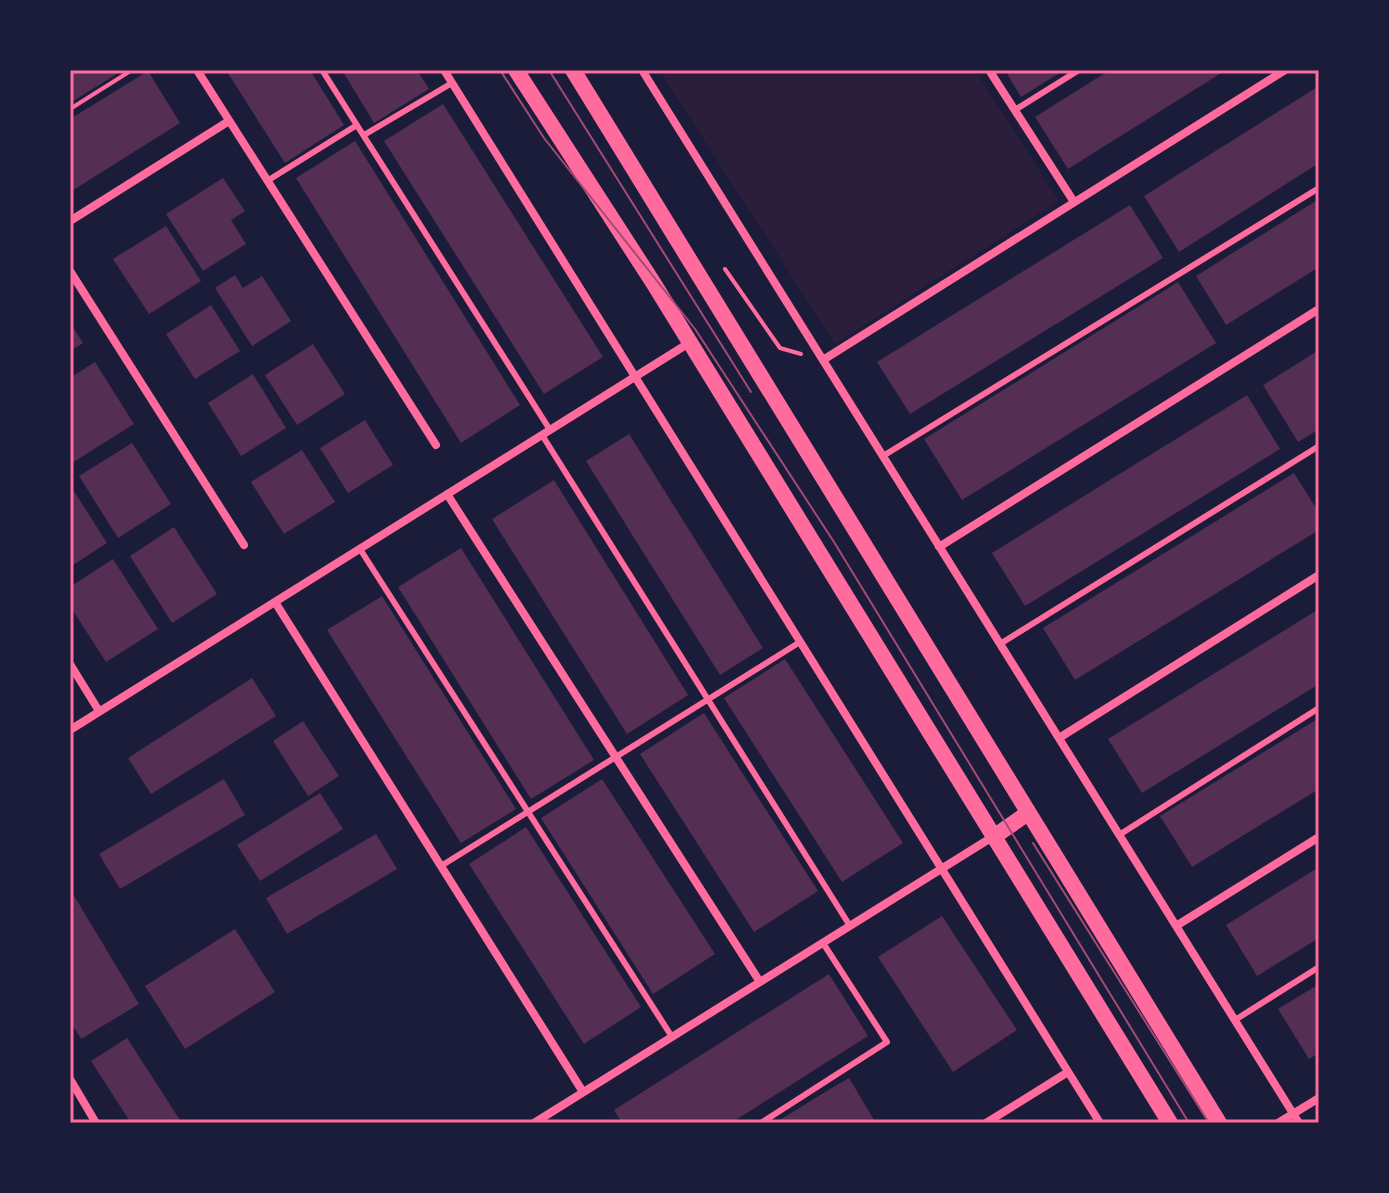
<svg xmlns="http://www.w3.org/2000/svg" width="1389" height="1193" font-family="Merriweather,serif">
<rect width="100%" height="100%" fill="#1b1b3a"/>
<path fill="#2a1e3b" d="M 659,70 L 975,70 L 1059,201 L 835,344 Z"/>
<path fill="#542f53" d="M 70,70 L 123,70 L 70,103 Z
M 226,70 L 310,70 L 344,125 L 285,163 Z
M 342,70 L 417,70 L 429,89 L 374,123 Z
M 1005,70 L 1064,70 L 1021,97 Z
M 1110,70 L 1226,70 L 1068,169 L 1035,117 Z
M 148,71 L 180,123 L 70,192 L 70,119 Z
M 1319,86 L 1319,163 L 1179,252 L 1144,196 Z
M 443,104 L 603,357 L 544,394 L 384,141 Z
M 355,141 L 520,405 L 461,443 L 296,178 Z
M 223,178 L 245,211 L 231,220 L 246,244 L 203,271 L 166,214 Z
M 1319,199 L 1319,267 L 1226,325 L 1196,276 Z
M 1130,205 L 1163,258 L 910,414 L 877,362 Z
M 166,226 L 201,281 L 149,314 L 113,259 Z
M 235,275 L 243,288 L 262,276 L 291,321 L 252,346 L 215,288 Z
M 1178,282 L 1216,343 L 962,500 L 924,439 Z
M 211,305 L 240,351 L 195,379 L 166,334 Z
M 70,322 L 83,343 L 70,351 Z
M 313,344 L 345,394 L 297,425 L 265,375 Z
M 1319,350 L 1319,429 L 1298,442 L 1263,385 Z
M 95,362 L 134,424 L 72,463 L 70,460 L 70,378 Z
M 253,374 L 286,428 L 241,456 L 208,403 Z
M 1247,395 L 1280,449 L 1025,606 L 992,553 Z
M 365,420 L 393,465 L 348,493 L 320,448 Z
M 629,434 L 763,648 L 720,675 L 586,461 Z
M 132,443 L 171,504 L 118,538 L 79,476 Z
M 302,450 L 335,502 L 284,534 L 251,482 Z
M 1294,473 L 1319,513 L 1319,530 L 1075,680 L 1043,628 Z
M 554,480 L 688,695 L 627,734 L 492,519 Z
M 70,485 L 107,543 L 70,567 Z
M 174,527 L 217,594 L 172,623 L 130,556 Z
M 461,548 L 594,760 L 531,799 L 398,587 Z
M 113,559 L 158,629 L 106,662 L 70,606 L 70,587 Z
M 382,596 L 516,809 L 461,843 L 327,630 Z
M 1319,609 L 1319,684 L 1142,793 L 1108,739 Z
M 785,659 L 903,843 L 842,882 L 724,698 Z
M 252,678 L 276,716 L 151,794 L 128,758 Z
M 704,713 L 818,891 L 754,932 L 640,754 Z
M 1319,718 L 1319,789 L 1192,867 L 1160,816 Z
M 303,721 L 339,776 L 308,796 L 273,741 Z
M 224,779 L 245,815 L 120,889 L 99,854 Z
M 602,779 L 715,954 L 653,994 L 541,818 Z
M 320,793 L 343,829 L 260,881 L 237,845 Z
M 526,827 L 641,1007 L 584,1044 L 469,864 Z
M 376,834 L 397,869 L 287,934 L 266,898 Z
M 1319,867 L 1319,938 L 1257,976 L 1226,925 Z
M 70,889 L 139,1004 L 81,1039 L 70,1021 Z
M 942,916 L 1017,1030 L 953,1072 L 878,957 Z
M 235,929 L 275,992 L 185,1049 L 145,986 Z
M 829,974 L 868,1036 L 731,1123 L 622,1123 L 614,1110 Z
M 1319,984 L 1319,1053 L 1309,1059 L 1278,1009 Z
M 127,1038 L 182,1123 L 131,1123 L 91,1061 Z
M 849,1078 L 876,1123 L 775,1123 L 830,1089 Z"/>
<g fill="none" stroke-linecap="round" stroke-linejoin="round">
<path stroke="#ff6b9d" stroke-width="4" d="M 70,109 L 132,70
M 725,269 L 780,348 L 801,354"/>
<path stroke="#ff6b9d" stroke-width="6" d="M 322,70 L 550,430
M 1015,110 L 1079,70
M 364,135 L 452,83
M 267,181 L 357,125
M 542,435 L 850,926
M 883,456 L 1319,188
M 360,549 L 672,1037
M 1000,644 L 1319,446
M 1119,835 L 1319,708
M 441,866 L 800,642
M 1235,1020 L 1319,967
M 761,1123 L 887,1042 L 823,943"/>
<path stroke="#ff6b9d" stroke-width="8" d="M 197,70 L 436,445
M 444,70 L 1100,1123
M 642,70 L 1299,1123
M 989,70 L 1074,202
M 70,221 L 229,121
M 70,271 L 244,545
M 823,360 L 1285,70
M 447,494 L 760,982
M 939,547 L 1319,309
M 275,602 L 583,1092
M 70,664 L 99,711
M 70,730 L 689,343
M 1059,738 L 1319,575
M 1176,926 L 1319,837
M 70,1079 L 96,1123
M 534,1123 L 994,836
M 986,1123 L 1068,1072
M 1278,1123 L 1319,1098"/>
<path stroke="#ff6b9d" stroke-width="16" d="M 516,70 L 654,284 L 1170,1123
M 573,70 L 1219,1123
M 995,836 L 1028,813"/>
<path stroke="#a44b75" stroke-width="2" d="M 500,70 L 544,138 L 695,329 L 834,542 L 1189,1123
M 549,70 L 751,392
M 1033,843 L 1209,1123"/>
</g>
<rect width="1389" height="1193" fill="none" stroke="#1b1b3a" stroke-width="144"/>
<rect x="72" y="72" width="1245" height="1049" fill="none" stroke="#ff6b9d" stroke-width="3"/>
</svg>
